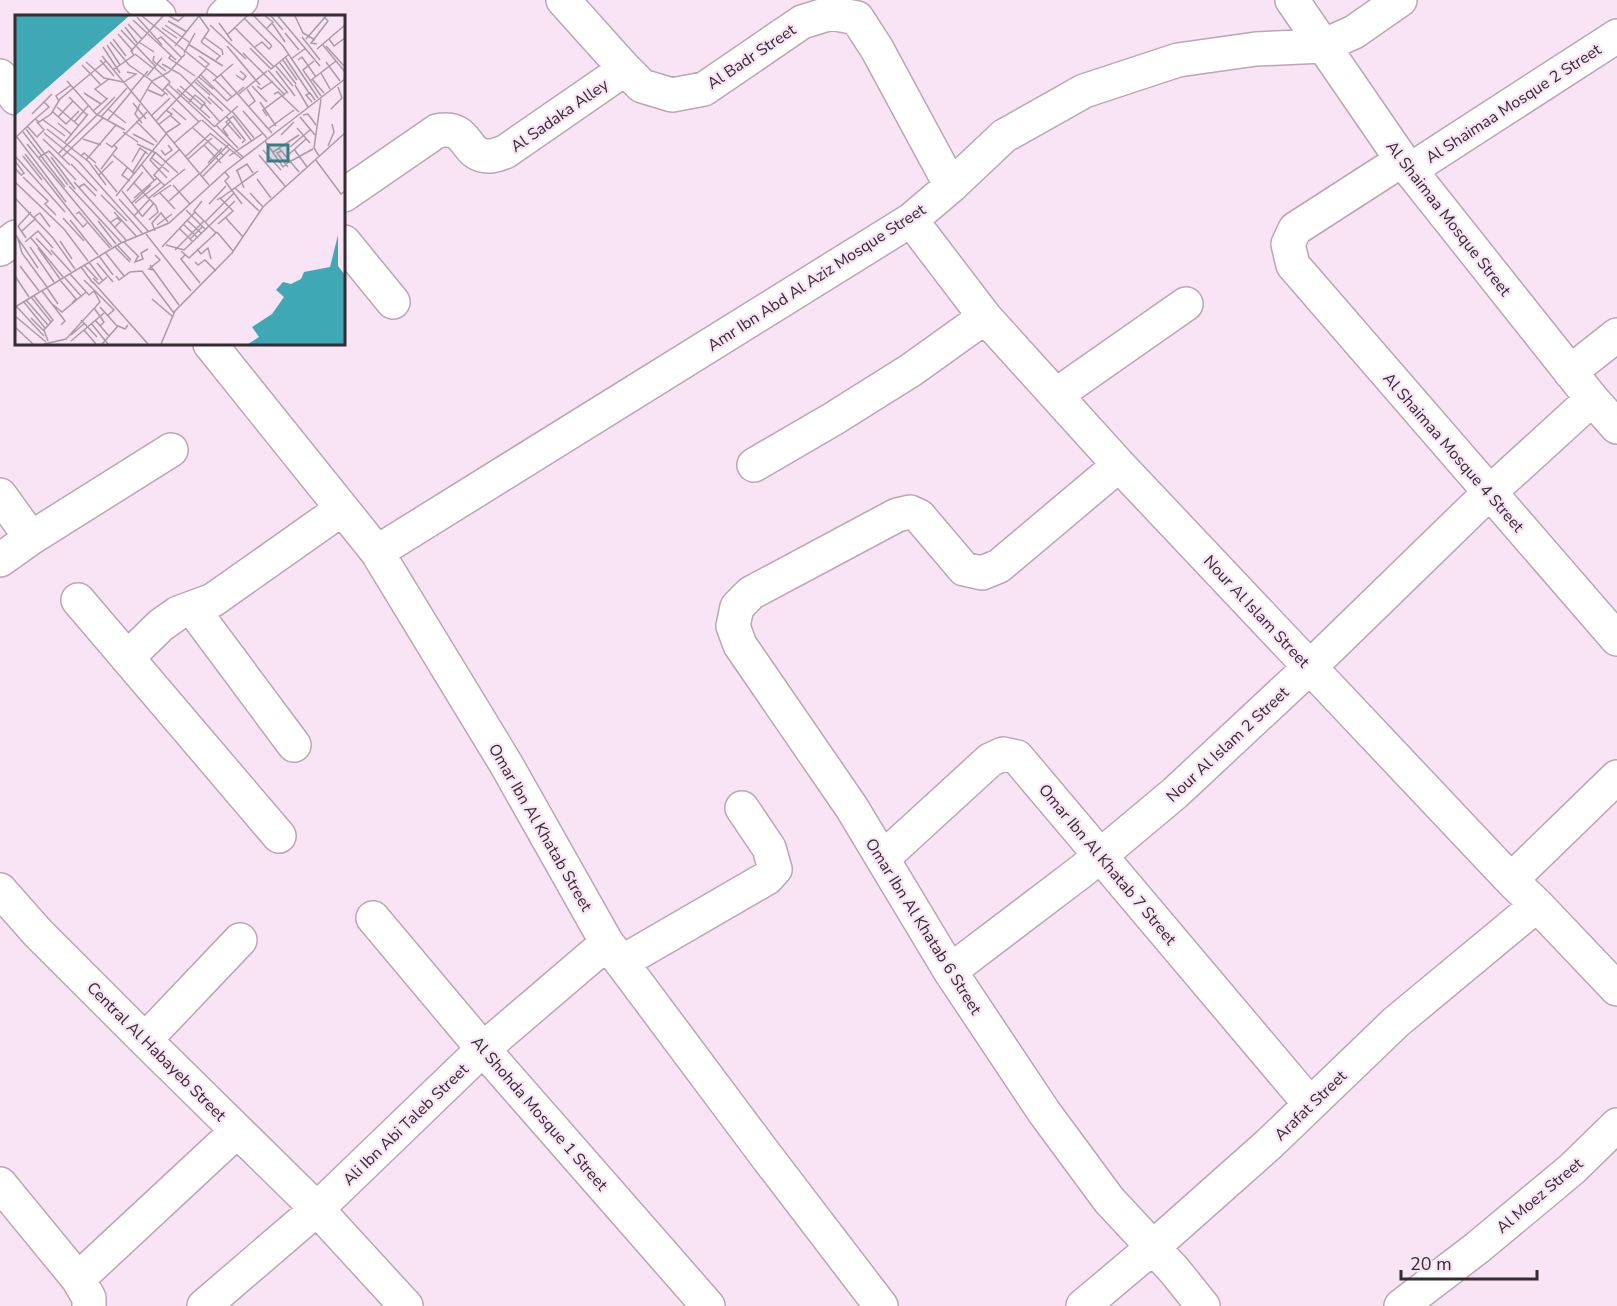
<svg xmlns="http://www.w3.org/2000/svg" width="1617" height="1306" font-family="'Nunito Sans',sans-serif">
<rect width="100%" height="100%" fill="#f8e4f4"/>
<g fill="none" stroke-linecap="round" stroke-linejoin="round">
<g stroke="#b9a7b5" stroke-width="36">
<path id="minor" d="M 140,0 L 159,16
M 563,0 L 625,69 L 642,86 L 672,95 L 704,89 L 802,22 L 831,13 L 857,18 L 877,49 L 951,186
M 1292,0 L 1402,160 L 1592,399 L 1617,427
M 224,16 L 241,0
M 0,76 L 16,98
M 1402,160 L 1295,229 L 1288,244 L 1293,265 L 1617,639
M 1410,170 L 1617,36
M 344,195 L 437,131 C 472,124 462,158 491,156 C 495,156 501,153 505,152 L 625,69
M 911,220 L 985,317 L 1119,465 L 1511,880 L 1537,905 L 1617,989
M 344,242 L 393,302
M 0,249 L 16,237
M 210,344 L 377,552 L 506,764 L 607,943 L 767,1157 L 881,1306
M 1570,372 L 1617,335
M 1056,395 L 1186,304
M 754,465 L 833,419 L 911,370 L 985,317
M 1119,465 L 999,566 L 982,573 L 964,569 L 919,516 L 910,512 L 897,515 L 751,593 L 737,607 L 733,626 L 740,645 L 852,808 L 950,971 L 1044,1112 L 1109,1200 L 1174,1270 L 1203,1306
M 0,495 L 31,538
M 377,552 L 911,220 L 951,186 L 1004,136 L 1084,91 L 1178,60 L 1256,49 L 1323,46 L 1354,32 L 1400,0
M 0,560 L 31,538 L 171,450
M 78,600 L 279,836
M 192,608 L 294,745
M 127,658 L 161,625 L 178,613 L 213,600 L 342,509
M 883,858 L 990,760 L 1003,754 L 1017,757 L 1310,1104
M 1511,880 L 1617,777
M 0,890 L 38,933 L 145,1040 L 317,1209 L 406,1306
M 373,918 L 483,1049 L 708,1306
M 622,962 L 767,878 L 775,869 L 769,848 L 742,808
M 950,971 L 1083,870 L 1175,793 L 1310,667 L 1489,493 L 1592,399
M 145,1040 L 240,940
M 0,1184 L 78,1279 L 89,1298 L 89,1306
M 78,1279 L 237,1131
M 204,1306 L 317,1209 L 483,1049 L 607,943
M 1083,1306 L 1152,1248 L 1269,1144 L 1396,1022 L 1537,905
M 1401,1306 L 1477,1248 L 1572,1169 L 1617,1125"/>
</g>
<use href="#minor" stroke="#fff" stroke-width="33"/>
</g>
<g text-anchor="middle" stroke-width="4.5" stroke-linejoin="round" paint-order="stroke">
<g font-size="16" fill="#342c32" stroke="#f8e4f4">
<text transform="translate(751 56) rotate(-34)" y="6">Al Badr Street</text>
<text transform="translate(1513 103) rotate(-33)" y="6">Al Shaimaa Mosque 2 Street</text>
<text transform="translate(559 115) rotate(-35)" y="6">Al Sadaka Alley</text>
<text transform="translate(1449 218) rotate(52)" y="6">Al Shaimaa Mosque Street</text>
<text transform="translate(816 277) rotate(-33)" y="6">Amr Ibn Abd Al Aziz Mosque Street</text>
<text transform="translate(1454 452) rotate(49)" y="6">Al Shaimaa Mosque 4 Street</text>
<text transform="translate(1257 611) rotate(47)" y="6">Nour Al Islam Street</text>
<text transform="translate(1227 744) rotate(-43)" y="6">Nour Al Islam 2 Street</text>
<text transform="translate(541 827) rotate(60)" y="6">Omar Ibn Al Khatab Street</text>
<text transform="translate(1108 864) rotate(50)" y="6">Omar Ibn Al Khatab 7 Street</text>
<text transform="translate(924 926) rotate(58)" y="6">Omar Ibn Al Khatab 6 Street</text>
<text transform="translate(157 1051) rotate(45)" y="6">Central Al Habayeb Street</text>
<text transform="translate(1310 1105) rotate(-44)" y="6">Arafat Street</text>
<text transform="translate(540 1113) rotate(49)" y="6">Al Shohda Mosque 1 Street</text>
<text transform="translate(405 1124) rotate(-44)" y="6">Ali Ibn Abi Taleb Street</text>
<text transform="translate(1539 1195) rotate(-40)" y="6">Al Moez Street</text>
</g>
</g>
<g transform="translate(15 15)">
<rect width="330" height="330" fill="#f8e4f4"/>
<path d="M 0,1 L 114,1 L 0,101 ZM 323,220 L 323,251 L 330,260 L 330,329 L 233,329 L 244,322 L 237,312 L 257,299 L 269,282 L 261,275 L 268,267 L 276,269 L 286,264 L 289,257 L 315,252 Z" fill="#3ea9b4"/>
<path fill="none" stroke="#aa9aa6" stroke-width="1.5" d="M 127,1 L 202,62M 154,1 L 163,6 L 169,1M 184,1 L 194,15 L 186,27M 239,1 L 268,31 L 303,83M 250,1 L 258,7 L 252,13M 256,1 L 268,15M 263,1 L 305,51M 280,1 L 288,18 L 300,25M 122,2 L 147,30M 230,4 L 257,31M 118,5 L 161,45M 153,6 L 172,17M 204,8 L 217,26M 257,8 L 270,27M 113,9 L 127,24M 150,10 L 174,27M 195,10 L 231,44M 110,12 L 123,29M 219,12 L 259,52M 147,13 L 162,23M 106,15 L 141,52M 270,18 L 284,35M 103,19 L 118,36M 212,20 L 232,1M 189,22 L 207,35 L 208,40M 287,22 L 305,45M 98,24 L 111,41M 143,24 L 146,22 L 167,43M 291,24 L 311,1M 314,24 L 319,31 L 330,23M 95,27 L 114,50 L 137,66M 124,27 L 139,37M 186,27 L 205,41 L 201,45M 173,29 L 208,51M 302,29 L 296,28 L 313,6 L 309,2M 307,29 L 330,57M 92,30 L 105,50M 160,31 L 184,1M 212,31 L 245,70M 311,31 L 329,51M 88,32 L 105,58M 240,32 L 247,27 L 254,34 L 257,31M 235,33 L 256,54 L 273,40M 302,34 L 330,10M 169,38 L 180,18M 228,38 L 270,80M 120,39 L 139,54M 156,40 L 154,43 L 180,61M 87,41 L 194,170M 139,41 L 138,46 L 151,56M 184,41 L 194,49 L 190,53M 270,42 L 294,78M 276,44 L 291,33M 85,45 L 99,61M 268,45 L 282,65M 283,45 L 287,42 L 301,62M 299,46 L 288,55 L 306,81M 71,47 L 89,63 L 108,67M 311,47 L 325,66M 265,48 L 281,69M 147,49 L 165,59 L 196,89M 67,50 L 86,70M 261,51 L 278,71M 140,53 L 155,67 L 147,76M 98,55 L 119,40 L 116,36 L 148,1M 253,55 L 273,78M 261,56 L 280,81M 306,58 L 315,74M 186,60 L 212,86M 206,60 L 257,118M 221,60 L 228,65 L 231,61 L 225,56M 132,61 L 147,43M 184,62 L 198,74M 297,64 L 309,78M 182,65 L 216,97M 200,65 L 217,82M 52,66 L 81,99 L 110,115M 198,66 L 218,49M 295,66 L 321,46M 109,67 L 121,59 L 112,57M 137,67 L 153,80M 180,67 L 195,80M 153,69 L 200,112M 280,70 L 293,92M 165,71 L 188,91M 237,71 L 252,87M 242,71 L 246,74 L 258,66M 150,73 L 184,107M 162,74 L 195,103M 232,74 L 240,86 L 234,91M 133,75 L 147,81 L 150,78M 116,76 L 133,56M 69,78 L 86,89M 224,79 L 252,56M 259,79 L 263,77 L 284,97M 54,82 L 72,100M 193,82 L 208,96M 92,84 L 80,74 L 94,64M 44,86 L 41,81 L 56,70M 212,86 L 229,72M 125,87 L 137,66 L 154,57 L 170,39M 174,87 L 180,80 L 190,88 L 185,94M 245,87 L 261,111M 297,87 L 291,80 L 295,78 L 300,85M 118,88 L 131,104M 125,89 L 120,99 L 127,108M 189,89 L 205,107M 42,92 L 63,110M 157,93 L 171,105M 93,94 L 111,108M 316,94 L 327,83 L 323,72M 78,96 L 93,83M 217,96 L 239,123M 228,96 L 252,123M 38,97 L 51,109 L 64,96M 17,99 L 37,79M 288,100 L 293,99 L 301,110M 136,101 L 155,83M 211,101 L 230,125 L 227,128M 218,101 L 211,107 L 226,124M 218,101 L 236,125M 252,101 L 248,95 L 272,77M 43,102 L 58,86M 86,102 L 112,73M 285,102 L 300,120M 20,104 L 34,92 L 29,87M 27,104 L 50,121M 187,105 L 229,143M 92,106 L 116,77M 121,106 L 142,127M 141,106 L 191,54M 59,107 L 73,91M 43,108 L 57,120M 143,110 L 157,99 L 152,96M 201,110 L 223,133M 12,111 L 22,122 L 29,115 L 22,107M 199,112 L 223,91M 178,113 L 209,141M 282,113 L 295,128M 11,114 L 53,170M 32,114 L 74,147 L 91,170M 253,114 L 279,95M 8,117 L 26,140M 108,117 L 123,127M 29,118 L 64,147 L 128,219M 151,118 L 165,109 L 156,101M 118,119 L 139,130M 196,119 L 227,144M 266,120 L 279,107M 213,121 L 208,114 L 215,107M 2,122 L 51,187M 0,123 L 20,104 L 24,107 L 36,99 L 45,84 L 91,46M 28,124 L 55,150M 68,124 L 86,130M 250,126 L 268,152 L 276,145M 50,127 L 73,99M 91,128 L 97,132 L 132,97M 159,128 L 186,105M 12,129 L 97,232M 122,129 L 141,138 L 163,158M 189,130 L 206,148M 313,131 L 319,117 L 317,109M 275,132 L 295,115M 264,133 L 284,157M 279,134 L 292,152M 146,135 L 150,140 L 157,135 L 153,130M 248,135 L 266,155M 266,136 L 262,138 L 273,152M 258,137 L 284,120M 140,138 L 135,145 L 152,163M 10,139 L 62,205M 43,139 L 100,82M 98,140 L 120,159M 244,140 L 270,171M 0,141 L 50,197M 8,141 L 27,165M 26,141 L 50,172M 66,141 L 69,138 L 81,148M 214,141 L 247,119M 272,141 L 291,124M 304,141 L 299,133 L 306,84M 36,142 L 60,174M 47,142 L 88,103M 170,142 L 196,118M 23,143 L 34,136 L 61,165M 137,143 L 154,157M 173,144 L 197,123M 300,144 L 326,179 L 330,176M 71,145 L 101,110M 0,146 L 9,158 L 6,160 L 0,153M 276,146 L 298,134M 117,147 L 125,133 L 133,139M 149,148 L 164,135M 193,148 L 207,133M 56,149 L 82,176M 126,149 L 139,165M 149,149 L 139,160 L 150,171M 80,150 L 102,177M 112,153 L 107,160 L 115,166M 86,154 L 102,133 L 99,130M 222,155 L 229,173M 221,156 L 232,149 L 238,158M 210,157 L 214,162 L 210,166 L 227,189M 117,158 L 131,136M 185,159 L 214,129M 84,160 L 98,146M 8,162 L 33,186 L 30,189 L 41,200M 187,162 L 215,134M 242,164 L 256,183M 0,167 L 49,214 L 73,246M 59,167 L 111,225M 119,168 L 141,191 L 143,197 L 134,205M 158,170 L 175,189M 54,171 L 106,227M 64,172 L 69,169 L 81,181M 220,173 L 244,196M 107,176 L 127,201M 112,176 L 128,157M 145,178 L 160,194M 235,178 L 248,192M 86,180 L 112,206M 101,181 L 151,119M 138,182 L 156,170M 0,183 L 38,223 L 60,254M 119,183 L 142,163M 134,183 L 170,154M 206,183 L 243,156M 104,184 L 134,217M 202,185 L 205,183 L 218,196 L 203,209M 154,186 L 184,159M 187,186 L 179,196 L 201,218M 117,188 L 136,170M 120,188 L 146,167M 194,189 L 211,171M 171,195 L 191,215M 99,197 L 121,221M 61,199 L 64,197 L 95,233M 59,201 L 68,212 L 72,208M 119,201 L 135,184M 19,202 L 25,198 L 35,212M 127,202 L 139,188M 210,202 L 228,222M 48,203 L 69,226M 55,205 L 83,240M 172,205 L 187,219M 83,206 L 101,229M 96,207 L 102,203 L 106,206 L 100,212M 190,207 L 219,178M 168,209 L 183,223M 142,210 L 157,199M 164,213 L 178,227M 7,216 L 21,203M 140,216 L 137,208 L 146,198 L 153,207M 202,217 L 218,236M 0,219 L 23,253M 131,219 L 176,276M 11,223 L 3,211 L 16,197M 16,223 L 48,262M 21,223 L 37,240M 3,224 L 7,238 L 32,272M 175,224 L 188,211M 45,226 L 57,244M 10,227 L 23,216 L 38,233M 109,227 L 124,242M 102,230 L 116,245M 151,230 L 169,235 L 220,186M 99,231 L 115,247M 15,232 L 39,267M 147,232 L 180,197M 23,233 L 45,264M 182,234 L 186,239 L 193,233 L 196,244M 36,235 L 56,257M 160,235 L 189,206M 166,236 L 174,243 L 202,217M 90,237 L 109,261M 170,240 L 166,244 L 185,268M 84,241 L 98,260M 123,241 L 120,247 L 128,244 L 126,238 L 133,234M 74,247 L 88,266M 180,247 L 183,250 L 190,245 L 201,256M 82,248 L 98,267M 69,250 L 83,265M 135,250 L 164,290M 5,251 L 24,276M 66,252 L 78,268M 138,255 L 134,254 L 145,245 L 140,240M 55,259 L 74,280 L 79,276M 0,261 L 14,282M 101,261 L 104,265 L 115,257 L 127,256 L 159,298M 50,263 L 67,282M 78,263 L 84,269 L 92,262M 45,265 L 61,284 L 57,288M 69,265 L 99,295 L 92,301M 78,267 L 133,329M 32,273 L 43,289M 27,276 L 50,306 L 46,310M 19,281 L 38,305 L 29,315 L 33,326M 16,282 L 36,307M 137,284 L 157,301M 11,285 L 33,310M 8,286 L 30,313M 36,288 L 47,297 L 71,277M 1,291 L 29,321M 0,292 L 106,228 L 154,208 L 211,156 L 330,64M 85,292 L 103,312M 79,293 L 89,307 L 85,311M 0,301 L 31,327M 16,303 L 29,316M 66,305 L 82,322M 80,305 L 94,321M 76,308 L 93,329M 0,312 L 18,329M 69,315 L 81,329M 56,320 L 70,308M 56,326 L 89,298M 29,329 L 51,324 L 85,287 L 79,276M 87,329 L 103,311 L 110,314 L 113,310M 146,329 L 160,296 L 217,238 L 248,192 L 330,118"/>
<path fill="#377f86" fill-opacity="0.15" stroke="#377f86" stroke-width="3" d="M 253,130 L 273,130 L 273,146 L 253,146 Z"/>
<rect width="330" height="330" fill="none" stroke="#342c32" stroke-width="3"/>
</g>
<path d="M1401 1270v9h136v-9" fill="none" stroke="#342c32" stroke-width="3"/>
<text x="1410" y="1270" font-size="18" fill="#342c32" stroke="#f8e4f4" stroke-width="4.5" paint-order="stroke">20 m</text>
</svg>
